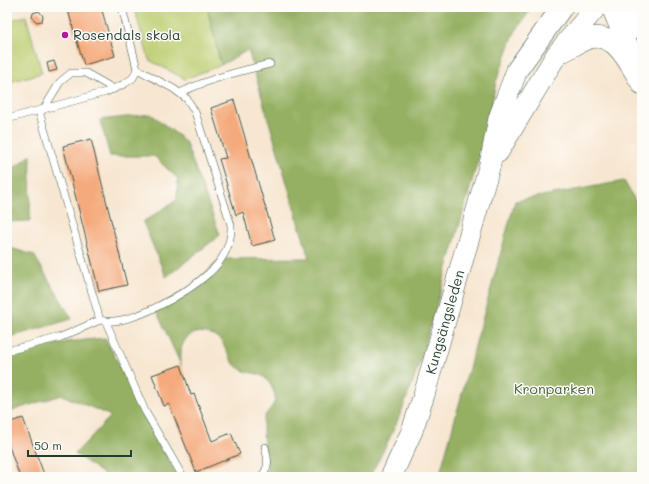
<svg xmlns="http://www.w3.org/2000/svg" width="649" height="484" font-family="Mali,sans-serif">
<rect width="100%" height="100%" fill="#fdfcf7"/>
<filter id="ink" filterUnits="userSpaceOnUse"><feTurbulence type="fractalNoise" baseFrequency=".025" numOctaves="2"/><feDisplacementMap in="SourceGraphic" scale="8" xChannelSelector="R" yChannelSelector="G"/><feConvolveMatrix kernelMatrix="1 2 1 2 8 2 1 2 1" color-interpolation-filters="sRGB"/></filter>
<filter id="wash" filterUnits="userSpaceOnUse"><feTurbulence type="fractalNoise" baseFrequency=".012" numOctaves="4" result="noise"/><feDisplacementMap in="SourceGraphic" scale="16" xChannelSelector="R" yChannelSelector="G"/><feGaussianBlur stdDeviation="0.9" result="paint"/><feColorMatrix in="noise" values="0 0 0 0 0 0 0 0 0 0 0 0 0 0 0 0 0 1.4 0 .05"/><feComposite in="paint" operator="in"/></filter>
<g filter="url(#wash)">
<rect width="100%" height="100%" fill="#f7e6d0"/>
<path fill="#bccd70" stroke="#6e8552" d="M 134,7 L 207,7 L 221,65 L 185,79 L 149,60 Z
M 26,16 L 42,73 L 10,82 L 7,71 L 7,21 Z"/>
<path fill="#95b062" stroke="#5a764b" d="M 207,7 L 259,7 L 261,11 L 281,7 L 532,7 L 514,34 L 496,82 L 487,129 L 421,359 C 407,400 391,440 369,477 L 261,477 L 267,471 C 266,458 261,431 264,419 C 266,410 279,405 274,392 C 262,364 252,380 235,365 C 229,359 227,348 221,341 C 212,330 189,328 183,344 C 180,349 181,359 181,365 L 155,308 L 192,286 L 220,259 L 309,258 L 248,50 L 221,65 Z
M 151,114 L 185,141 L 220,235 L 166,277 L 143,222 L 177,200 L 178,179 L 154,156 L 110,156 L 100,120 Z
M 31,155 L 30,221 L 7,222 L 7,173 Z
M 624,181 L 642,212 L 642,477 L 439,477 L 515,201 Z
M 7,247 L 34,255 L 72,319 L 7,338 Z
M 105,338 L 178,477 L 108,477 L 75,454 L 111,416 L 62,395 L 17,409 L 7,414 L 7,355 L 66,342 Z"/>
<g id="blocks">
<path fill="#f5aa7d" d="M 67,7 L 101,7 L 115,56 L 84,65 Z
M 39,11 L 43,16 L 42,21 L 37,22 L 32,18 L 33,13 Z
M 54,61 L 57,70 L 49,72 L 47,63 Z
M 234,100 L 275,240 L 252,246 L 243,212 L 236,215 L 219,159 L 226,158 L 211,108 Z
M 91,139 L 127,285 L 99,291 L 63,146 Z
M 181,365 L 191,395 L 194,394 L 212,441 L 231,433 L 240,454 L 196,472 L 169,404 L 164,406 L 152,375 Z
M 23,418 L 45,477 L 20,477 L 7,441 L 7,423 Z"/>
</g>
</g>
<g filter="url(#ink)">
<use href="#blocks" fill-opacity="0" stroke="#3f564b" stroke-width="1"/>
<g fill="none" stroke-linecap="round" stroke-linejoin="round">
<g stroke="#3f564b" stroke-width="8">
<path id="lane" d="M 180,93 C 208,79 240,71 270,64
M 43,110 L 60,82 L 71,73 L 86,73 L 114,89
M 7,119 L 106,92 L 124,84 L 133,78 L 137,69
M 100,320 C 129,328 188,292 209,273 C 223,261 232,243 231,225 L 195,112 L 187,99 L 174,89 L 137,69 L 122,7
M 106,322 L 145,411 L 183,477
M 7,351 L 61,337 L 100,320 L 39,111
M 261,477 C 270,467 268,459 265,447"/>
</g>
<g stroke="#3f564b" stroke-width="22">
<path id="secondary" d="M 612,7 L 632,56
M 634,7 L 642,29
M 564,51 C 572,47 581,40 590,38 C 617,32 630,65 642,84
M 498,152 L 557,54 L 596,7
M 391,477 L 412,431 L 424,395 L 490,164 L 499,118 L 517,70 L 562,7"/>
</g>
<use href="#lane" stroke="#fff" stroke-width="7"/>
<use href="#secondary" stroke="#fff" stroke-width="21"/>
</g>
</g>
<circle fill="#b5179e" stroke="#fdfcf7" stroke-width="1.5" cx="65" cy="35" r="4"/>
<g text-anchor="middle" stroke-width="3" stroke-linejoin="round" paint-order="stroke">
<g font-size="14" fill="#1f3d34" stroke="#fdfcf7" text-anchor="start">
<text x="73" y="40">Rosendals skola</text>
</g>
<g font-size="14" fill="#1f3d34" stroke="#fdfcf7">
<text transform="translate(445 322) rotate(-74)" y="5">Kungsängsleden</text>
</g>
<g font-size="14" fill="#466143" stroke="#fdfcf7">
<text x="554" y="394">Kronparken</text>
</g>
</g>
<rect width="649" height="484" fill="none" stroke="#fdfcf7" stroke-width="24"/>
<path d="M28 450v6h103v-6" fill="none" stroke="#1f3d34" stroke-width="2"/>
<text x="34" y="450" font-size="12" fill="#1f3d34" stroke="#fdfcf7" stroke-width="3" paint-order="stroke">50 m</text>
</svg>
